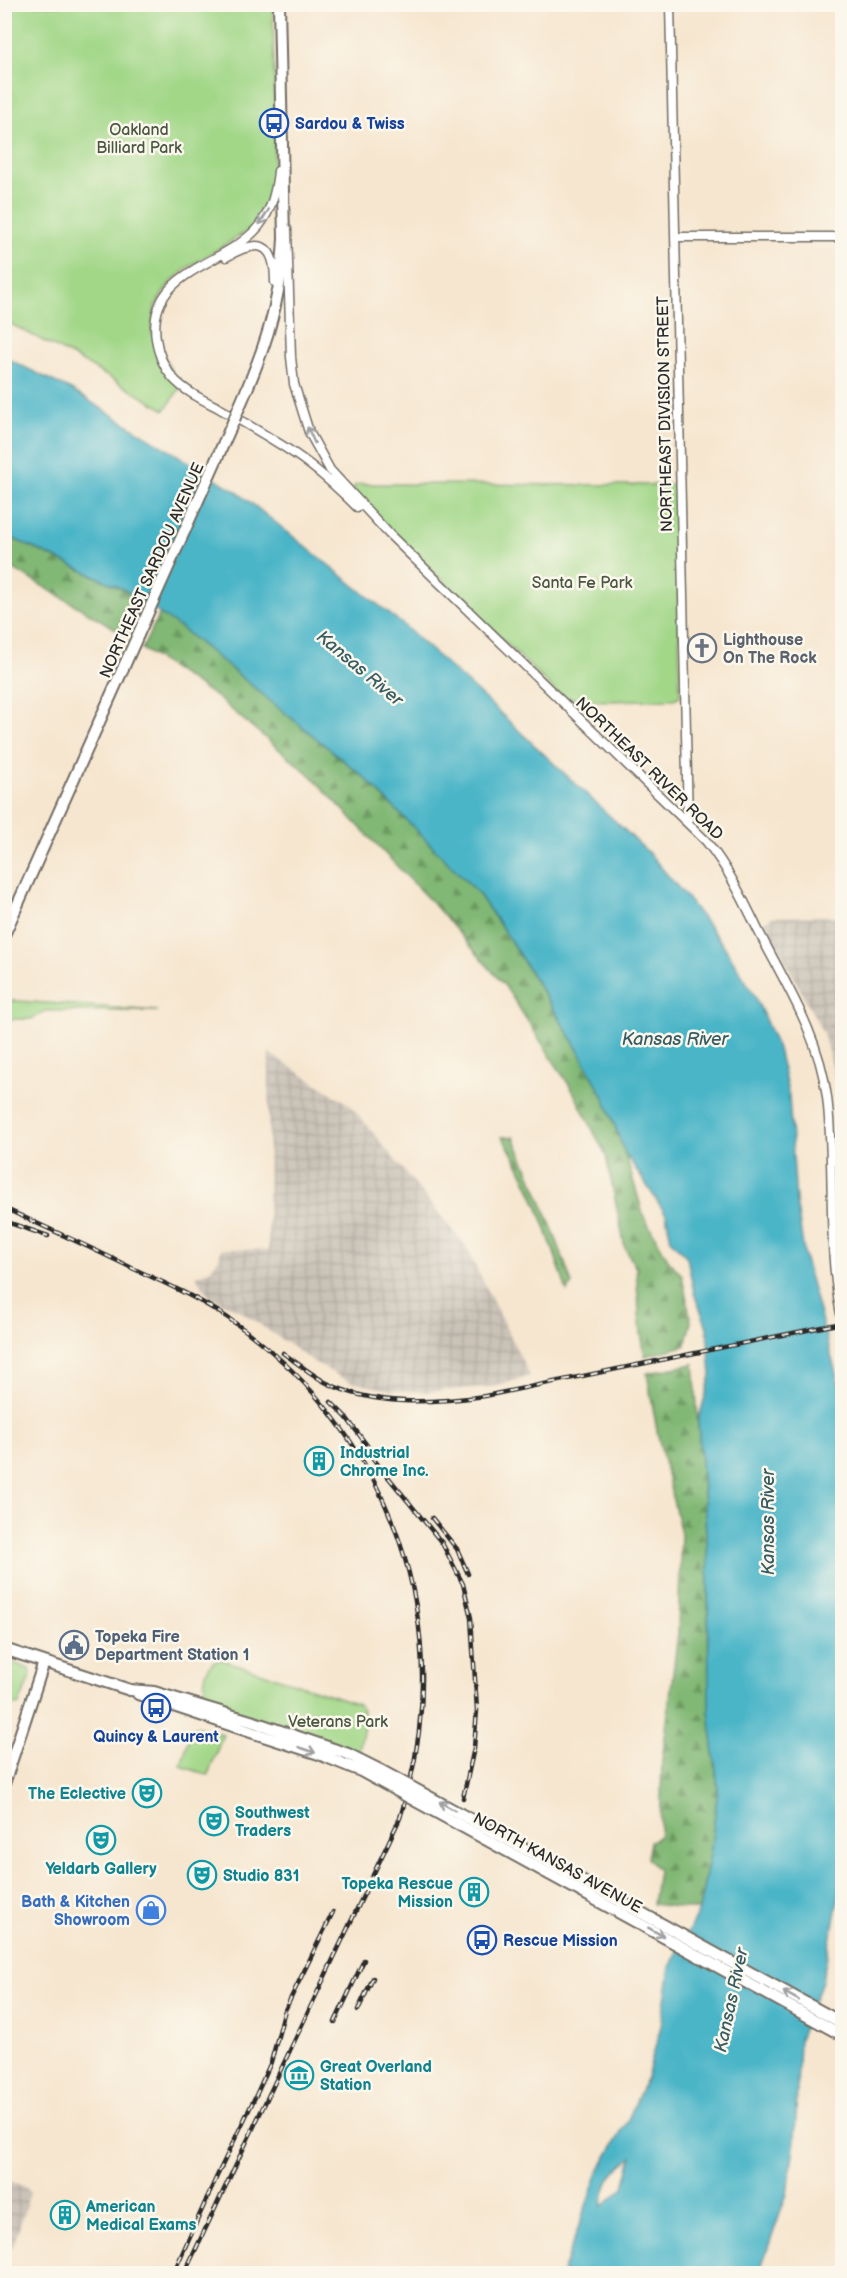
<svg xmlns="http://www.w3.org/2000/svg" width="847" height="2278" font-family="'Balsamiq Sans',sans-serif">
<defs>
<pattern id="industrial-grid" width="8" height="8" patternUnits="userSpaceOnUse" patternTransform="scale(1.5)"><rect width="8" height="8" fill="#cbc3b8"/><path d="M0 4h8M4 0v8" fill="none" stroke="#aea89e"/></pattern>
<pattern id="forest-firs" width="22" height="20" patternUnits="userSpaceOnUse" patternTransform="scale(1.5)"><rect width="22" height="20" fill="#81b874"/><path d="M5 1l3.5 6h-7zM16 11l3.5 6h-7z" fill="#6a965f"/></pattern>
</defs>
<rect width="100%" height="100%" fill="#fbf7ec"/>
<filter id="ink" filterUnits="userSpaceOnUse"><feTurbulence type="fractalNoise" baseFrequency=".0167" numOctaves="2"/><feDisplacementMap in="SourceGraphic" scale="12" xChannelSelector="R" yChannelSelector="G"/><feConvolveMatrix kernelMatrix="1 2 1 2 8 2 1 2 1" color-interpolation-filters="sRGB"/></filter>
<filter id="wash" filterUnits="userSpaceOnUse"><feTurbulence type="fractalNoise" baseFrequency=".008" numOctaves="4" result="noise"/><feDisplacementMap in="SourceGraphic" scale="24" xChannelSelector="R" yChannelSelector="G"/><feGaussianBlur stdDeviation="1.35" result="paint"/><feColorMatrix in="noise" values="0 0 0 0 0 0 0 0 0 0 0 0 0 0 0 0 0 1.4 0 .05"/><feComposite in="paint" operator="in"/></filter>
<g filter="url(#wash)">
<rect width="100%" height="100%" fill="#f6e6cf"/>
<path fill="url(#industrial-grid)" d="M 842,916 L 842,1122 L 836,1080 L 823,1033 L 765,922 L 772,917 Z
M 269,1053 L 350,1105 L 465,1245 L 530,1376 L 496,1386 L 425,1392 L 391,1390 L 350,1382 L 314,1362 L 239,1310 L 210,1297 L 196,1276 L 210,1270 L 219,1258 L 221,1249 L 268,1250 Z
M 5,2180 L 27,2187 L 30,2193 L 13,2247 L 5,2244 Z"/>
<path fill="#a2d788" stroke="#66815a" stroke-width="1.5" d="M 4,5 L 273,5 L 275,130 L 272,189 L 266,205 L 251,229 L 187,268 L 170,283 L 155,306 L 152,332 L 180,388 L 165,410 L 76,358 L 5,321 Z
M 361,484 L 676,485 L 678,487 L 680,696 L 674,699 C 645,699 582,705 559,695 L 353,493 L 354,486 Z
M 4,1000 L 157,1011 L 45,1011 L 31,1019 L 5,1019 Z
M 5,1660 L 30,1669 L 31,1674 L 19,1705 L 5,1704 Z
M 223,1660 L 359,1704 C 369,1717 361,1740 358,1755 L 240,1713 L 208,1698 C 202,1685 203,1670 215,1661 Z
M 197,1727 L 223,1734 L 208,1775 L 181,1766 L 191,1730 Z"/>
<path fill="url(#forest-firs)" stroke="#567250" stroke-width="1.5" d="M 5,535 L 123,589 L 142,601 L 126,635 L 5,564 Z
M 160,613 L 181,628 L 365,778 L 478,893 L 505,932 L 569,1034 L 604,1097 L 625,1153 L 644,1217 L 669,1261 L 682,1275 L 691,1322 L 685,1346 L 645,1356 L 640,1327 L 636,1268 L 625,1248 L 606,1156 L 573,1091 L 505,986 L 438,909 L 310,775 L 215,696 L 142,649 Z
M 502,1137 L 514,1137 C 535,1186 556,1234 572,1284 L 567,1291 C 549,1238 533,1184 502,1137 Z
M 694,1364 L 708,1560 L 709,1710 L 718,1789 L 711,1848 L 699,1910 L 653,1904 L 658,1870 L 647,1858 L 650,1842 L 660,1835 L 662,1761 L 678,1633 L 681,1534 L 657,1431 L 647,1373 Z"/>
<path fill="#4bb5c8" stroke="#3b707a" stroke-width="1.5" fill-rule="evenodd" d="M 4,357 L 73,391 L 236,491 L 401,623 L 497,710 L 648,852 L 687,898 L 724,946 L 755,996 L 778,1049 L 789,1096 L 796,1201 L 806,1264 L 842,1395 L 842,1881 L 822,1981 L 799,2040 L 795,2140 L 787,2194 L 759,2273 L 562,2273 L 598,2172 L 626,2124 L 647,2077 L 661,2026 L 670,1967 L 699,1910 L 711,1848 L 718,1789 L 709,1710 L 708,1560 L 698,1421 L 711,1376 L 707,1327 L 694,1293 L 687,1257 L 671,1240 L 666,1214 L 625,1153 L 604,1097 L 569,1034 L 505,932 L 478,893 L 365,778 L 181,628 L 123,589 L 5,535 ZM 632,2157 L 624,2187 L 602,2207 C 604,2182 612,2172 632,2157 Z"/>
</g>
<g filter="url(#ink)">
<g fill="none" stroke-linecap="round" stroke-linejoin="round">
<g stroke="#726c64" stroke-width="11">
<path id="minor" d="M 670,4 L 688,823
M 278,171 C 276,191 272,209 259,226 C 227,266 146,269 156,339 C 158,353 163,366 172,377 C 183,390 201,399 217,407 C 243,422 270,437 295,454 C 317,469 338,488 357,507
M 287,229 L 291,357 L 294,384 L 309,432 L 330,470 L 389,534 L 706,841 C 728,868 743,899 758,930 C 786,985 819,1035 827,1097 C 836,1171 826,1246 842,1319
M 675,237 L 842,237
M 226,257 C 259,238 275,242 275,282"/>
</g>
<g stroke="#726c64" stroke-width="14">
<path id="major" d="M 238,410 C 264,351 281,304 284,238 L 279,4
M 4,935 L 234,420
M 4,1649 L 130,1690 L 154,1692 L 254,1722
M 138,1694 L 251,1732
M 4,1784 L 44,1662
M 554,1865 L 842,2023
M 549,1874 L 842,2035"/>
</g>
<use href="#minor" stroke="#fff" stroke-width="8"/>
<use href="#major" stroke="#fff" stroke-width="10"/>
<g stroke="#2b2b2b" stroke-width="4.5">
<path id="rail" d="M 4,1208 C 47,1228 90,1247 132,1268 C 165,1283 198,1298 228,1318 C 393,1431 461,1628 400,1818 L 184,2274
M 4,1221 L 48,1236
M 283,1353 C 297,1363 311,1374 325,1382 C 373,1407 433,1403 485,1396 L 842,1323
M 331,1402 L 346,1417 L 369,1448
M 362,1445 L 442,1543 L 463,1584 L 471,1618 L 477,1710 L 474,1748 L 463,1798
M 432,1518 L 457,1549 L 468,1574
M 358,2010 L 373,1978
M 335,2022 L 364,1960
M 173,2274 L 217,2176 L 258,2091 L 271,2062 L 285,2010 L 333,1912"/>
</g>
<use href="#rail" stroke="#fbf7ec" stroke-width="2" stroke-dasharray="7" stroke-linecap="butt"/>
<g stroke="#726c64" stroke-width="14" stroke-linecap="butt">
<path id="major-bridge" d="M 234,420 L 238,410
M 254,1722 L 348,1754 L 380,1770 L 554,1865
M 251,1732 L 319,1754 L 361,1771 L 549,1874"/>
</g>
<use href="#major-bridge" stroke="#fff" stroke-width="10"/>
</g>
<defs><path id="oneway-shaft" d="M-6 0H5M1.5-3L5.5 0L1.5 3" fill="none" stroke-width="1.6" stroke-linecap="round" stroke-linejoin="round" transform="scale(1.5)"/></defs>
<g stroke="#a0a0a0">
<use href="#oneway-shaft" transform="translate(264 217) rotate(122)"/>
<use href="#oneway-shaft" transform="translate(311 435) rotate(-114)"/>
<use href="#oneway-shaft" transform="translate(307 1750) rotate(19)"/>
<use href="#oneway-shaft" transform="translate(447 1806) rotate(-151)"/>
<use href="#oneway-shaft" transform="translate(656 1932) rotate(29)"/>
<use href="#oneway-shaft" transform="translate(791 1996) rotate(-151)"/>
</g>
</g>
<defs>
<g id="bus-ring" transform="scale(1.5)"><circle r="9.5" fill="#fbf7ec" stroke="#1a4fb4" stroke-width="1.5"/><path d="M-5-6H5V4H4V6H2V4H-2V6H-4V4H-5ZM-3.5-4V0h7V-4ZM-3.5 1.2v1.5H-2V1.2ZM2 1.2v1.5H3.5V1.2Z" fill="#1a4fb4"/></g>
<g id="church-ring" transform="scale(1.5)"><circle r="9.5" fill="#fbf7ec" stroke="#6b7280" stroke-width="1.5"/><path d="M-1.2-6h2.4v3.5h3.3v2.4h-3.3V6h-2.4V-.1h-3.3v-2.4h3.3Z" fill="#6b7280"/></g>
<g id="building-ring" transform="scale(1.5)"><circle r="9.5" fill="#fbf7ec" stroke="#0f9aa8" stroke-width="1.5"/><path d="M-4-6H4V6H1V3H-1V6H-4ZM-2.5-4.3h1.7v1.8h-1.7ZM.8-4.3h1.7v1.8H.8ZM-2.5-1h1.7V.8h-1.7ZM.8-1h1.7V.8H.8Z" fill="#0f9aa8"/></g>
<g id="civic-ring" transform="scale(1.5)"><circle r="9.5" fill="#fbf7ec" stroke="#5c6f8a" stroke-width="1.5"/><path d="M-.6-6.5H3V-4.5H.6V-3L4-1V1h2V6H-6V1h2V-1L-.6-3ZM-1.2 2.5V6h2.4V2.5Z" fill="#5c6f8a"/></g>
<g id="theatre-ring" transform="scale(1.5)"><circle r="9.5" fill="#fbf7ec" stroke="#0f9aa8" stroke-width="1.5"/><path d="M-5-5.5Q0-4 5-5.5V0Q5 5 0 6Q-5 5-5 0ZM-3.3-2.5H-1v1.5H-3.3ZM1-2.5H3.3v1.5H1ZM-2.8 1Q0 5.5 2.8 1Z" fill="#0f9aa8"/></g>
<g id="shop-ring" transform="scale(1.5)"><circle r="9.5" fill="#fbf7ec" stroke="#3f7fe0" stroke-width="1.5"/><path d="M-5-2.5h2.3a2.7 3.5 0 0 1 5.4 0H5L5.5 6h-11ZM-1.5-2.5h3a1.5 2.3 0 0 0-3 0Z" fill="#3f7fe0"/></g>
<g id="museum-ring" transform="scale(1.5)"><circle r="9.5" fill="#fbf7ec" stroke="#0f9aa8" stroke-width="1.5"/><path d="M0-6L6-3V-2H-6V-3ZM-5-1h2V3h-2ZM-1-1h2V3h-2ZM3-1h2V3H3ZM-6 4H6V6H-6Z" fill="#0f9aa8"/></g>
</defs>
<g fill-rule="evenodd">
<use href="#bus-ring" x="274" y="123"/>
<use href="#church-ring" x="702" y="648"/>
<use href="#building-ring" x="319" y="1461"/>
<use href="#civic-ring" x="74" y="1645"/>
<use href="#bus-ring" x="156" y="1708"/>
<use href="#theatre-ring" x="147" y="1793"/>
<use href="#theatre-ring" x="214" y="1821"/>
<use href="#theatre-ring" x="101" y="1840"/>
<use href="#theatre-ring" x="202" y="1875"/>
<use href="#building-ring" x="474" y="1892"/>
<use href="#shop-ring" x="151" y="1910"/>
<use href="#bus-ring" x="482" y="1940"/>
<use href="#museum-ring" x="299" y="2075"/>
<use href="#building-ring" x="65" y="2215"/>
</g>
<g text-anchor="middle" stroke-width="5" stroke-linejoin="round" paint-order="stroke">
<g font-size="16" font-weight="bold" fill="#164399" stroke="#fbf7ec" text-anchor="start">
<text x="295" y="129">Sardou &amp; Twiss</text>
<text x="156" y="1742" text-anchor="middle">Quincy &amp; Laurent</text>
<text x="503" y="1946">Rescue Mission</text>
</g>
<g font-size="16" fill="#495642" stroke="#fbf7ec">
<text x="139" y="135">Oakland<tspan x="139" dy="18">Billiard Park</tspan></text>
<text x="582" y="588">Santa Fe Park</text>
<text x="338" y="1727">Veterans Park</text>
</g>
<g font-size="16" fill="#2b2b2b" stroke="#fbf7ec">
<text transform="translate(664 414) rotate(-91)" y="6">NORTHEAST DIVISION STREET</text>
<text transform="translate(151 570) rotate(-66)" y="6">NORTHEAST SARDOU AVENUE</text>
<text transform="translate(650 768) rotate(44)" y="6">NORTHEAST RIVER ROAD</text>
<text transform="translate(558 1862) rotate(29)" y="6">NORTH KANSAS AVENUE</text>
</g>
<g font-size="16" font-weight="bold" fill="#5b616d" stroke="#fbf7ec" text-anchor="start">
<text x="723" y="645">Lighthouse<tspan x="723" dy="18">On The Rock</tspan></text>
</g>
<g font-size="16" font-weight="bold" fill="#0d838f" stroke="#fbf7ec" text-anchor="start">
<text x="340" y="1458">Industrial<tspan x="340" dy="18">Chrome Inc.</tspan></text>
<text x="126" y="1799" text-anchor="end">The Eclective</text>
<text x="235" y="1818">Southwest<tspan x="235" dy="18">Traders</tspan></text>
<text x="101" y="1874" text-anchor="middle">Yeldarb Gallery</text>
<text x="223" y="1881">Studio 831</text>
<text x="453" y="1889" text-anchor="end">Topeka Rescue<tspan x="453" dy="18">Mission</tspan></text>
<text x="320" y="2072">Great Overland<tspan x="320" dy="18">Station</tspan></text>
<text x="86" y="2212">American<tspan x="86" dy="18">Medical Exams</tspan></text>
</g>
<g font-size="16" font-weight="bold" fill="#4e5e75" stroke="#fbf7ec" text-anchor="start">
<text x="95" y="1642">Topeka Fire<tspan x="95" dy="18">Department Station 1</tspan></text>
</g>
<g font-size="16" font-weight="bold" fill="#366cbe" stroke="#fbf7ec" text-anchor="end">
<text x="130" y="1907">Bath &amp; Kitchen<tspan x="130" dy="18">Showroom</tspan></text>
</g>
<g font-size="18" font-style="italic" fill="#365b62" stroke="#fbf7ec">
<text transform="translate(360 668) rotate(40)" y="6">Kansas River</text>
<text x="675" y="1045">Kansas River</text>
<text transform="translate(768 1522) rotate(-90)" y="6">Kansas River</text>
<text transform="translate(731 2000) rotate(-78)" y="6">Kansas River</text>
</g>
</g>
<rect width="847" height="2278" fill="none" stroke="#fbf7ec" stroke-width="24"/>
</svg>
